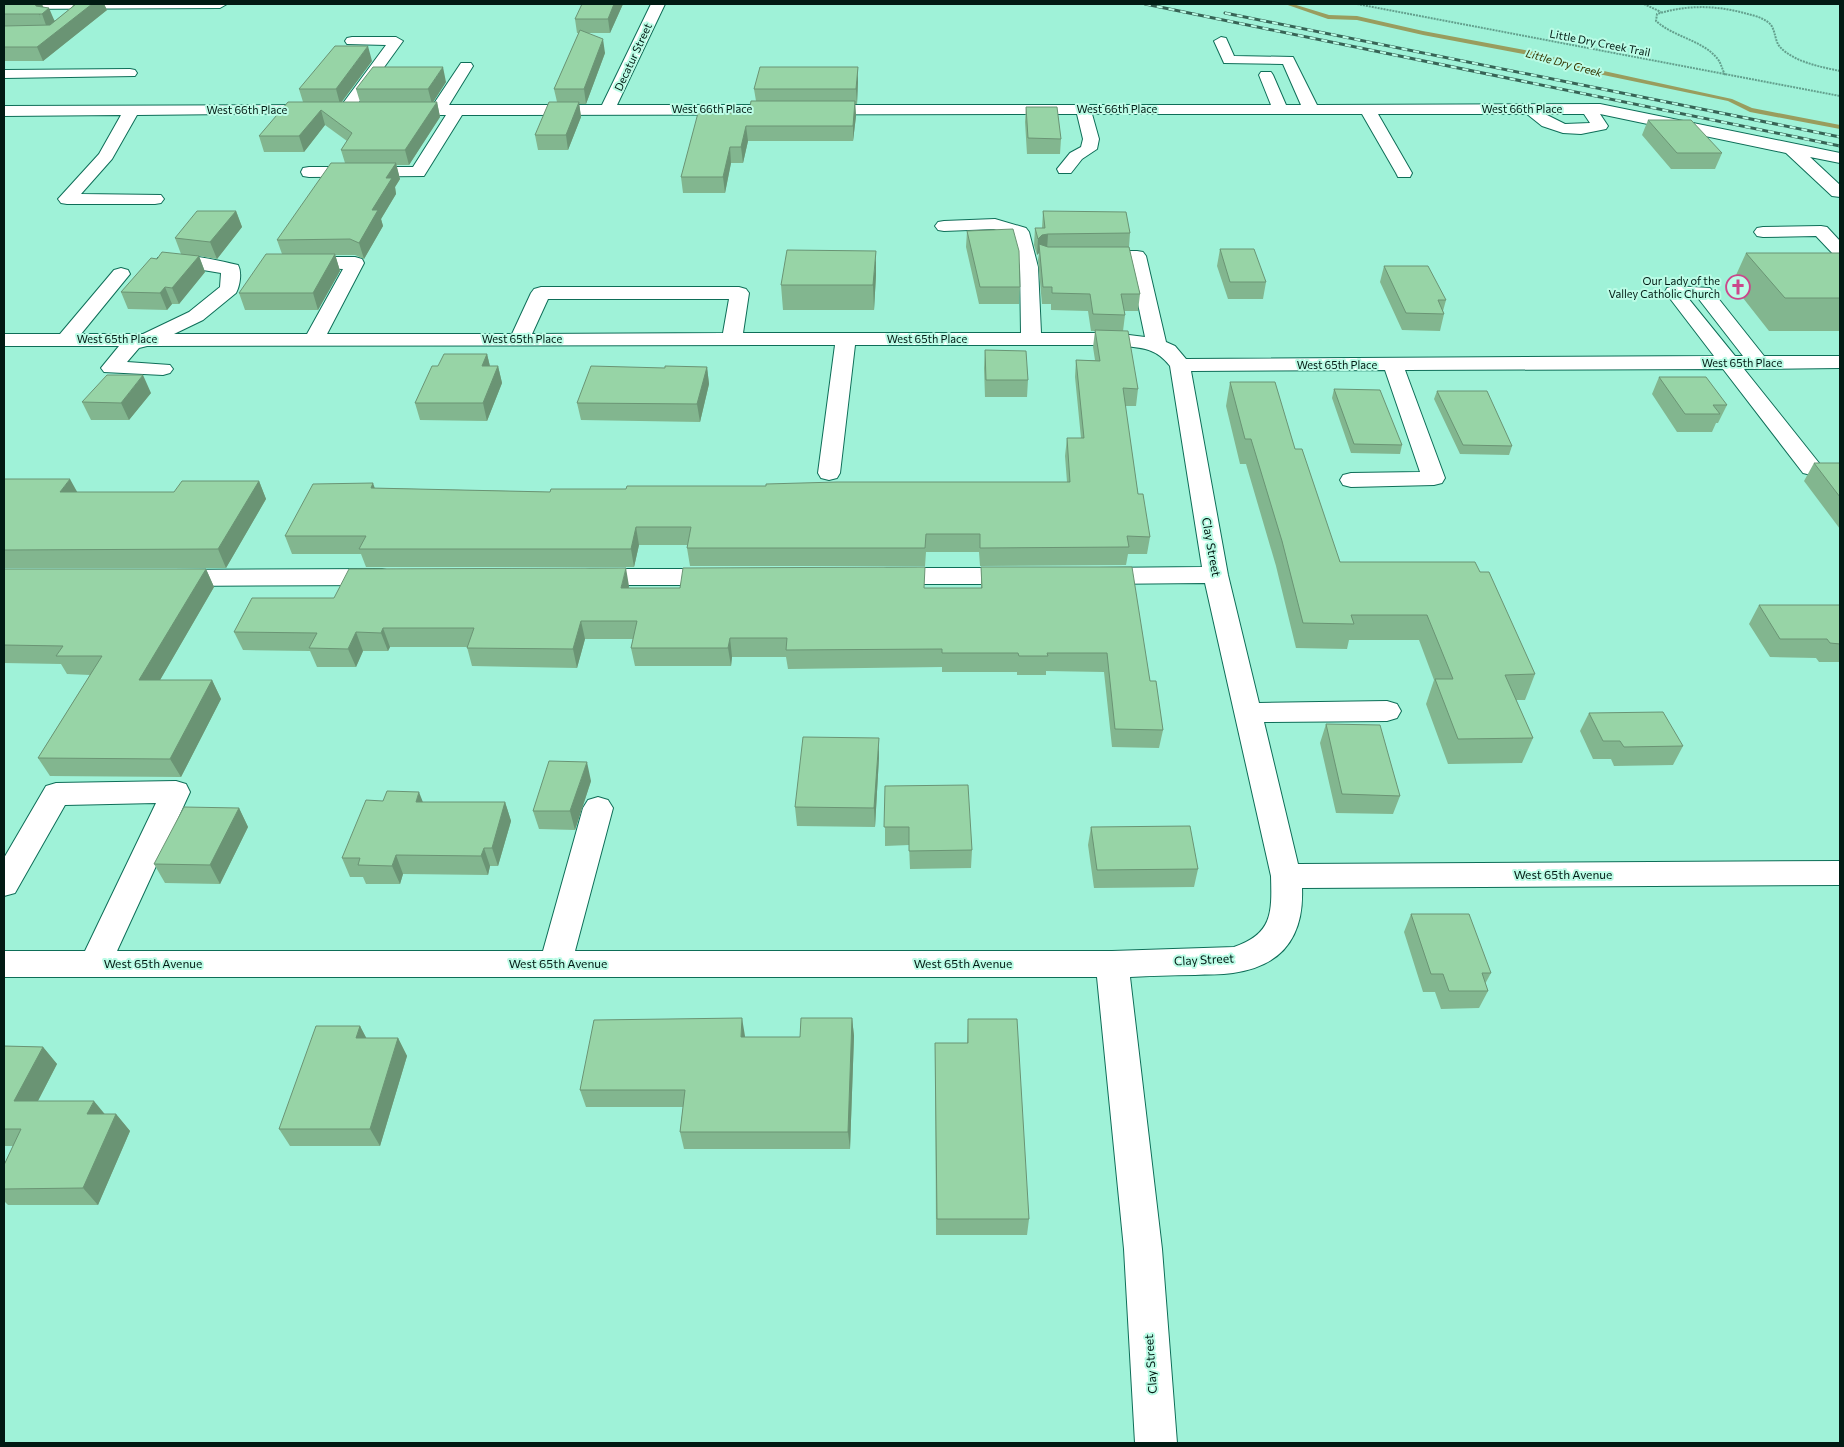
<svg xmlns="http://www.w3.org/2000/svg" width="1844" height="1447" font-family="Commissioner,sans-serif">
<rect width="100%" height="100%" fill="#9ff2d8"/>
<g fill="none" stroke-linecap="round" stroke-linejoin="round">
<path fill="#999d5e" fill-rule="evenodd" d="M 1285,4 L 1293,4 L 1329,15 L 1357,16 L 1423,31 L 1535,52 L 1590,68 L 1732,99 L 1752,108 L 1840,125 L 1840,129 L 1750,112 L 1728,101 L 1589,72 L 1534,56 L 1423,35 L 1357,20 L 1328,19 Z"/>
<g stroke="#0e6e58" stroke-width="2">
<path id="minor" d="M 4,4 L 227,4 L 220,8 L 4,9 Z
M 651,4 L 665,4 L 617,105 L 1271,105 L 1259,75 L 1261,72 L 1271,72 L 1273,75 L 1286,105 L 1301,105 L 1283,64 L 1224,63 L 1214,41 L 1221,37 L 1226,38 L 1234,56 L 1293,57 L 1317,105 L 1600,104 L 1840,153 L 1840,163 L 1810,157 L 1840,185 L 1840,197 L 1832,196 L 1786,153 L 1600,114 L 1608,126 L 1606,129 L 1581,134 L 1563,133 L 1542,126 L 1527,114 L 1378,114 L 1412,173 L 1410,177 L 1398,177 L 1396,173 L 1362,114 L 1092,114 L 1099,139 L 1097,149 L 1082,159 L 1071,173 L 1059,173 L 1057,169 L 1070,153 L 1081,147 L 1083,139 L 1077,114 L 462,115 L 424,176 L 309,177 L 303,176 L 301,172 L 303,168 L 309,167 L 413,167 L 446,115 L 400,115 L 395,113 L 392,110 L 395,107 L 433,105 L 461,63 L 471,63 L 473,66 L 449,105 L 602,105 ZM 1545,114 L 1584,114 L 1590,123 L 1565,124 Z
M 352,37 L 396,37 L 403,41 L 351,113 L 341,113 L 338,110 L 386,45 L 347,44 L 345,41 L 347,38 Z
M 130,69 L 135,70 L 137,73 L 135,76 L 4,78 L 4,70 Z
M 320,105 L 325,107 L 328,110 L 325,113 L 137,115 L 112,159 L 81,194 L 161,195 L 164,199 L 161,203 L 155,204 L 67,204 L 61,203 L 58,199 L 99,154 L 121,115 L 4,116 L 4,106 Z
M 995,219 L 1026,228 L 1029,232 L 1038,267 L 1041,333 L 1113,333 L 1145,337 L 1129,261 L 1089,260 L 1086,256 L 1089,252 L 1095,251 L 1137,251 L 1143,252 L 1146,256 L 1166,342 L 1175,346 L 1186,359 L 1714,356 L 1665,292 L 1667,288 L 1674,286 L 1710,288 L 1764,356 L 1840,356 L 1840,368 L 1744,369 L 1819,463 L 1822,468 L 1819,473 L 1811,475 L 1803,473 L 1723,369 L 1405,370 L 1445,478 L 1442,483 L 1434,485 L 1351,487 L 1343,485 L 1340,480 L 1343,475 L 1351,473 L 1420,472 L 1385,370 L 1191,371 L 1228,575 L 1259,703 L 1387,701 L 1397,704 L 1401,711 L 1397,718 L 1387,721 L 1264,722 L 1298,864 L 1840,861 L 1840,885 L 1302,888 C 1304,936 1283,966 1233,973 C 1221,975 1208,974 1195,975 C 1173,975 1151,976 1130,977 L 1162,1249 L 1177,1443 L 1135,1443 L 1124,1249 L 1097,977 L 4,977 L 4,951 L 85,951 L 156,803 L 65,805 L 15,893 L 4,896 L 4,858 L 46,786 L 56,783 L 176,781 L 186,784 L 190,792 L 117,951 L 543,951 L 583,808 L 588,800 L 598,797 L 608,800 L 613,808 L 575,951 L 1112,951 L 1234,947 C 1273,934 1272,912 1271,876 L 1205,583 L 1097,584 L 1088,581 L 1085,576 L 1088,571 L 1097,568 L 1202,567 L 1170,366 C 1154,345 1137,348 1113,345 L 855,345 L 840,473 L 837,478 L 829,480 L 821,478 L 818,473 L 835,345 L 147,346 L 139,348 L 127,362 L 170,365 L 173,369 L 170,373 L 163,375 L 104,372 L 101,368 L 119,346 L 4,346 L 4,334 L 60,334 L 114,270 L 121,268 L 128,270 L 130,274 L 81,334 L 143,334 L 189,312 L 220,287 L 221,273 L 191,268 L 158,266 L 156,262 L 158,258 C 183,252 213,259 238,265 C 242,272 240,286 236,293 L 203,320 L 174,334 L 307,334 L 343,269 L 293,267 L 291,263 L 293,259 L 300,257 L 355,257 L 362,259 L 364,263 L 327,334 L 512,334 L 531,293 L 534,289 L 541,287 L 739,287 L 746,289 L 749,293 L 743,333 L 1021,333 L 1020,267 L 1012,235 L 994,229 L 944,231 L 938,230 L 935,226 L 938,222 L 944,221 ZM 1688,298 L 1698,298 L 1743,356 L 1735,356 ZM 548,299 L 729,299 L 723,333 L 532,334 Z
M 1821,226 L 1827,227 L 1840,241 L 1840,256 L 1834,255 L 1816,236 L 1763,237 L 1757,236 L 1754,232 L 1757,228 L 1763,227 Z
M 887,568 L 1019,568 L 1028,571 L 1031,576 L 1028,581 L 1019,584 L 887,584 L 878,581 L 875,576 L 878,571 Z
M 382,569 L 391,571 L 394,577 L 391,583 L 382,585 L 172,586 L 163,584 L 160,578 L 163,572 L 172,570 Z
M 590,569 L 719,569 L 728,571 L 731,577 L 728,583 L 719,585 L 590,585 L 581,583 L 578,577 L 581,571 Z"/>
</g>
<path stroke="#63a08d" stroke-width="2" stroke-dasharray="2 1" stroke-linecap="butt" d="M 1357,4 L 1840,96
M 1644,4 L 1661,12
M 1725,75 C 1722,69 1721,62 1716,57 C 1701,40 1674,37 1656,21 L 1657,14 C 1686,5 1714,5 1744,13 C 1752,15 1762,17 1769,23 C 1776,29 1774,40 1780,47 C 1794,62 1821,67 1840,71"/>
<use href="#minor" fill="#fff" fill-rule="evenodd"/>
<g stroke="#376456" stroke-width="3">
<path id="rail" d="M 1145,4 L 1840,146
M 1225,13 L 1840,137"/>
</g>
<use href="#rail" stroke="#bbfce6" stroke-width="2" stroke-dasharray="6" stroke-linecap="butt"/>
</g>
<path fill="#82b68f" d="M 4,4 L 44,7 L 55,21 L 73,6 L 72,4 L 104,4 L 107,10 L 43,61 L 4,61 Z
M 623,4 L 610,33 L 587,33 L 605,53 L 586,104 L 579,104 L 581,117 L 568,150 L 538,150 L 535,135 L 557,102 L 554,89 L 579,33 L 577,33 L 575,19 Z
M 372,61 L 342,102 L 360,102 L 356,89 L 446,82 L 433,102 L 437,102 L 440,117 L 409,165 L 396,165 L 400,179 L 395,187 L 396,194 L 381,219 L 383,226 L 364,259 L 355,255 L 335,255 L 340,271 L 318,310 L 245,310 L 239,293 L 282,254 L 277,240 L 345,163 L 341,150 L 347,141 L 325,125 L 304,152 L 264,152 L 259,136 L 303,102 L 299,89 Z
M 858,81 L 857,104 L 855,104 L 856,116 L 853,141 L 748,141 L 743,163 L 731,163 L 725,193 L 683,193 L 681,177 L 749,113 L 756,101 L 754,89 Z
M 1026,107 L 1061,139 L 1060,154 L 1027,154 L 1025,122 Z
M 1648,120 L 1722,153 L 1715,169 L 1671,169 L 1642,135 Z
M 236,211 L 242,227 L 217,259 L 199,256 L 205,272 L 179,304 L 172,304 L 167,310 L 128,309 L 121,292 L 157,259 L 181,254 L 175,238 Z
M 1043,211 L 1130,233 L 1129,247 L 1140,294 L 1138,311 L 1124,311 L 1125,315 L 1123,331 L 1138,389 L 1136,406 L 1125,406 L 1138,494 L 1150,537 L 1147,554 L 1128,554 L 1126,565 L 980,566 L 979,552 L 926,552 L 925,566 L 690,566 L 687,548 L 688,545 L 639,545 L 634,567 L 366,567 L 361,554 L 292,554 L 285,536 L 375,488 L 550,492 L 626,489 L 766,486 L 1067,482 L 1065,456 L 1067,438 L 1081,438 L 1075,377 L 1076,360 L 1095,360 L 1093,347 L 1095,331 L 1091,331 L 1088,311 L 1051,310 L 1051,304 L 1042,304 L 1038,260 L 1039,253 L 1037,255 L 1034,245 L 1035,228 L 1042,228 Z
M 967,231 L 1020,287 L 1019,304 L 979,304 L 966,247 Z
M 1220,249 L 1266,282 L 1263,299 L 1228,299 L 1217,266 Z
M 1746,253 L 1840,253 L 1840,331 L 1769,331 L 1732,284 Z
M 1384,266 L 1446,300 L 1443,311 L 1444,314 L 1440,331 L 1402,330 L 1380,282 Z
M 876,275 L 874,310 L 783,310 L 781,285 Z
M 985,350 L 1028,380 L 1027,397 L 985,397 L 984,368 Z
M 487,354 L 490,366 L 498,366 L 502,383 L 487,421 L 420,420 L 415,403 L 438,366 Z
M 707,367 L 709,384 L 700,422 L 581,420 L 577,403 L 665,368 Z
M 1659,377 L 1727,405 L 1718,423 L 1716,423 L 1712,432 L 1677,432 L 1652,394 Z
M 1230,382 L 1295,449 L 1340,562 L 1480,572 L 1535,674 L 1525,700 L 1516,700 L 1533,738 L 1522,763 L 1448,764 L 1426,704 L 1434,680 L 1419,640 L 1349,640 L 1347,649 L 1296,648 L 1276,566 L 1246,464 L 1240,464 L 1226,406 Z
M 1334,389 L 1402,445 L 1400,454 L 1351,453 L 1332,398 Z
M 1437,391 L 1512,446 L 1509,455 L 1460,454 L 1434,399 Z
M 151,393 L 129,420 L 91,420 L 82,402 Z
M 1814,463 L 1840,463 L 1840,529 L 1804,481 Z
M 4,479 L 77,492 L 174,492 L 259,481 L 266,499 L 226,568 L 4,568 Z
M 981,567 L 1150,681 L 1163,730 L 1159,748 L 1112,747 L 1104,672 L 1046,671 L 1046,675 L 1017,675 L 1017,672 L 942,672 L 942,667 L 788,669 L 786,657 L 732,657 L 731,666 L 635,666 L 631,648 L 633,639 L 585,639 L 577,668 L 472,666 L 467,647 L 390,647 L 388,651 L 363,651 L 356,667 L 317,667 L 310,651 L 243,650 L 234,632 L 334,598 L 629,586 L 629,588 L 981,588 Z
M 4,569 L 206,569 L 214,587 L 160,680 L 212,680 L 221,699 L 181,777 L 50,776 L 38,758 L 90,675 L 67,674 L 61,664 L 4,663 Z
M 1759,605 L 1840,605 L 1840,662 L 1819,662 L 1816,658 L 1770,657 L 1749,624 Z
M 1589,713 L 1683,746 L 1673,765 L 1614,766 L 1611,759 L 1593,759 L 1580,731 Z
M 1326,724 L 1400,796 L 1393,814 L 1336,813 L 1320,743 Z
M 879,757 L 875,827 L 797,826 L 795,807 Z
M 591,781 L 575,830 L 539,829 L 533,811 Z
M 885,786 L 972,850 L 971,868 L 910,869 L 909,845 L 885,846 Z
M 423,802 L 505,802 L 511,821 L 498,866 L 490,866 L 488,875 L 403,874 L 400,884 L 366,884 L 363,877 L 350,877 L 342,858 Z
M 239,808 L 248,827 L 220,884 L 165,883 L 154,864 Z
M 1091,827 L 1198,869 L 1194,887 L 1094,888 L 1088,845 Z
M 1411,914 L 1491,973 L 1485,984 L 1488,991 L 1479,1008 L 1441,1009 L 1435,992 L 1423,992 L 1404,932 Z
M 852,1018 L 854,1036 L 850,1149 L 684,1149 L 680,1132 L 683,1107 L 586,1107 L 580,1090 L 745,1037 L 800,1037 Z
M 968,1019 L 1029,1219 L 1027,1235 L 936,1235 L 935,1043 L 967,1043 Z
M 360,1026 L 366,1038 L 398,1038 L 407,1056 L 380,1146 L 290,1146 L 279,1129 Z
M 4,1046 L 43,1047 L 57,1064 L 38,1101 L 104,1114 L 116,1114 L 130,1131 L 98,1205 L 8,1205 L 4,1201 L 4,1165 L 13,1146 L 4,1146 Z"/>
<path fill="#6a9474" d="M 35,4 L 42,4 L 45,11 L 39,15 L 41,20 Z
M 92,4 L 104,4 L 107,10 L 43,61 L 37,47 Z
M 614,4 L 623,4 L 610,33 L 608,19 Z
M 49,8 L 55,22 L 47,28 L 42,14 Z
M 603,39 L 605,53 L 586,104 L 584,89 Z
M 368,46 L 372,61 L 340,104 L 336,89 Z
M 443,67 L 446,82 L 432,104 L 428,89 Z
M 858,67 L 858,81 L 857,104 L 856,89 Z
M 855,101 L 856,116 L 853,141 L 853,126 Z
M 437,102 L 440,117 L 409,165 L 405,150 Z
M 579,102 L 581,117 L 568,150 L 566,135 Z
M 321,110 L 325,125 L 304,152 L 299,136 Z
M 746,126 L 748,141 L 743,163 L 741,147 Z
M 730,147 L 731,163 L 725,193 L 723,177 Z
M 396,163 L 400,179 L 395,187 L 396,194 L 381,219 L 383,226 L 364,259 L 359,243 L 372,210 L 386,178 Z
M 236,211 L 242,227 L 217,259 L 210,242 Z
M 1048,234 L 1047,250 L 1039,244 L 1039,253 L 1037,255 L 1038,239 L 1042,235 Z
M 876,251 L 876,275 L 874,310 L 873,285 Z
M 335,254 L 340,271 L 318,310 L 313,293 Z
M 199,256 L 205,272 L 179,304 L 172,288 Z
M 165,287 L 172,304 L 167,310 L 160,293 Z
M 487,354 L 491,371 L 482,366 Z
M 498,366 L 502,383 L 487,421 L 483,403 Z
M 707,367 L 709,384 L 700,422 L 697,404 Z
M 143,375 L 151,393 L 129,420 L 121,403 Z
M 70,479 L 80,497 L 60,492 Z
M 259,481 L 266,499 L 226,568 L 218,549 Z
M 373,483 L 379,500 L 371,488 Z
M 636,527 L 639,545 L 634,567 L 631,549 Z
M 626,568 L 629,586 L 624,607 L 621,588 Z
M 206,569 L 214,587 L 149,699 L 139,680 Z
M 581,621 L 585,639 L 577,668 L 573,649 Z
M 383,628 L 390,647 L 388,651 L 381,633 Z
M 356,632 L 363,651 L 356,667 L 348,649 Z
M 730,638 L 732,657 L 731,666 L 728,648 Z
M 212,680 L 221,699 L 181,777 L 170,759 Z
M 879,738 L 879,757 L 875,827 L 874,808 Z
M 587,762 L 591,781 L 575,830 L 570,811 Z
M 419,792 L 426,810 L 416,802 Z
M 505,802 L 511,821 L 498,866 L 492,848 Z
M 239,808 L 248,827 L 220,884 L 210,865 Z
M 484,848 L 490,866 L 488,875 L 481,856 Z
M 396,855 L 403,874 L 400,884 L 392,866 Z
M 742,1018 L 745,1036 L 744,1054 L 741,1037 Z
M 852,1018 L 854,1036 L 850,1149 L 848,1132 Z
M 360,1026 L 369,1043 L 356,1038 Z
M 398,1038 L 407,1056 L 380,1146 L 370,1129 Z
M 43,1047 L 57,1064 L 29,1118 L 14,1101 Z
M 94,1101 L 108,1118 L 87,1114 Z
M 116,1114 L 130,1131 L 98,1205 L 83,1188 Z"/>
<path fill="#97d4a6" stroke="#6a9474" d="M 4,4 L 35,4 L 36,6 L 49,8 L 42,14 L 4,14 Z
M 76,4 L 92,4 L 37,47 L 4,47 L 4,26 L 50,25 Z
M 582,4 L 614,4 L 608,19 L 575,19 Z
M 580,30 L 603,39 L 584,89 L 554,89 Z
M 335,46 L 368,46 L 336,89 L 299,89 Z
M 373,67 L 443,67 L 428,89 L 356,89 Z
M 760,67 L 858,67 L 856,89 L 754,89 Z
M 751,101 L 855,101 L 853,126 L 746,126 L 741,147 L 730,147 L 723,177 L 681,177 L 698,113 L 749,113 Z
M 288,102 L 437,102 L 405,150 L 341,150 L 352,133 L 321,110 L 299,136 L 259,136 Z
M 549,102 L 579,102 L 566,135 L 535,135 Z
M 1026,107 L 1057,107 L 1061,139 L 1028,138 Z
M 1648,120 L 1691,120 L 1722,153 L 1677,153 Z
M 331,163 L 396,163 L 386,178 L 392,178 L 372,210 L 378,210 L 359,243 L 350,239 L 277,240 Z
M 197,211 L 236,211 L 210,242 L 175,238 Z
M 1043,211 L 1126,212 L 1130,233 L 1048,234 L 1042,235 L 1038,239 L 1035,228 L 1045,228 Z
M 1013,229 L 1019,251 L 1020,287 L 980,287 L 967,231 Z
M 1039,244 L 1048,247 L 1129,247 L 1140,294 L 1121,294 L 1125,315 L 1093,314 L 1090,294 L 1052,293 L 1052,287 L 1043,287 Z
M 1220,249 L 1254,249 L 1266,282 L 1230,282 Z
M 787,250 L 876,251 L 873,285 L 781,285 Z
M 162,252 L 199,256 L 172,288 L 165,287 L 160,293 L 121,292 L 151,258 L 157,259 Z
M 1746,253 L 1840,253 L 1840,298 L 1785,298 Z
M 266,254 L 335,254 L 313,293 L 239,293 Z
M 1384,266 L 1428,266 L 1446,300 L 1438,300 L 1444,314 L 1406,313 Z
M 1095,330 L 1128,331 L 1138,389 L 1123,388 L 1138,494 L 1143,494 L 1150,537 L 1127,536 L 1129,547 L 980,548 L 980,534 L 926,534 L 925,548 L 687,548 L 691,527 L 636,527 L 631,549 L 359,549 L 366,536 L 285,536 L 313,484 L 373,483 L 371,488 L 550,492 L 551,489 L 626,489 L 627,486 L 766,486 L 766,484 L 837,482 L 1070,482 L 1067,438 L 1084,438 L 1076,360 L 1100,361 Z
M 985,350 L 1026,351 L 1028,380 L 986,380 Z
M 444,354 L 487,354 L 482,366 L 498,366 L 483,403 L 415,403 L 432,366 L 438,366 Z
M 591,366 L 665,368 L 665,366 L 707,367 L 697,404 L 577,403 Z
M 107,375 L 143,375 L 121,403 L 82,402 Z
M 1659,377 L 1706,377 L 1727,405 L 1713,405 L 1720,414 L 1685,414 Z
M 1230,382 L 1275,382 L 1295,449 L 1302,449 L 1340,562 L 1475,562 L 1480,572 L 1489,572 L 1535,674 L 1505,675 L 1533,738 L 1458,739 L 1435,679 L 1453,679 L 1427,615 L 1351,615 L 1354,624 L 1303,623 L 1282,541 L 1251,439 L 1245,439 Z
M 1334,389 L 1380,390 L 1402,445 L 1354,444 Z
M 1437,391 L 1487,391 L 1512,446 L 1463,445 Z
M 1814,463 L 1840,463 L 1840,497 Z
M 4,479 L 70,479 L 60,492 L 174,492 L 182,481 L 259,481 L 218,549 L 4,550 Z
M 925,567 L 924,588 L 982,588 L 981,567 L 1132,567 L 1150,681 L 1156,681 L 1163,730 L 1115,729 L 1107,653 L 1047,653 L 1048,656 L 1019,656 L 1018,653 L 942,653 L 942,649 L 786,650 L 787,638 L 730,638 L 728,648 L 631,648 L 637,621 L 581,621 L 573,649 L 467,648 L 474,628 L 383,628 L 381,633 L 356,632 L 348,649 L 309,648 L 317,633 L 234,632 L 252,598 L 334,598 L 349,569 L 626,568 L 621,588 L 680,588 L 683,568 Z
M 4,569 L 206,569 L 139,680 L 212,680 L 170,759 L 38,758 L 102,656 L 56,656 L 63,646 L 4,645 Z
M 1759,605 L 1840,605 L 1840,644 L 1830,643 L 1827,639 L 1780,639 Z
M 1663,712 L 1683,746 L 1624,747 L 1620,741 L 1603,741 L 1589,713 Z
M 1326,724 L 1380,725 L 1400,796 L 1342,794 Z
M 803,737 L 879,738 L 874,808 L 795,807 Z
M 549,761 L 587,762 L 570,811 L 533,811 Z
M 968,785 L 972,850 L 909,851 L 909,827 L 884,827 L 885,786 Z
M 387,791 L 419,792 L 416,802 L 505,802 L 492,848 L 484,848 L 481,856 L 396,855 L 392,866 L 358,865 L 360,858 L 342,858 L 366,800 L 383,801 Z
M 184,807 L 239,808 L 210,865 L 154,864 Z
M 1190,826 L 1198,869 L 1097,870 L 1091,827 Z
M 1411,914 L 1469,914 L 1491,973 L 1482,973 L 1488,991 L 1449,991 L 1443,974 L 1431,974 Z
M 742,1018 L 741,1037 L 800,1037 L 801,1018 L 852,1018 L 848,1132 L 680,1132 L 685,1090 L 580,1090 L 594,1020 Z
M 968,1019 L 1017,1019 L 1029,1219 L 937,1219 L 935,1043 L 968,1043 Z
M 316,1026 L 360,1026 L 356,1038 L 398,1038 L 370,1129 L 279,1129 Z
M 4,1046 L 43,1047 L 14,1101 L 94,1101 L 87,1114 L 116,1114 L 83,1188 L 4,1189 L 4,1165 L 21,1129 L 4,1129 Z"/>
<defs>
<g id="church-ring" transform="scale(1.25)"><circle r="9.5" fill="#bbfce6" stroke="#cb478b" stroke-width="1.5"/><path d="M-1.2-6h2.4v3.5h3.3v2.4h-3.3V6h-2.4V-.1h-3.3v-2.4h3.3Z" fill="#cb478b"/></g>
</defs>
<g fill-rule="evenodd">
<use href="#church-ring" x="1738" y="287"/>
</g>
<g text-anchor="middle" stroke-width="4" stroke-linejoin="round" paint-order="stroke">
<g font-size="11" fill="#011a13" stroke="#bbfce6">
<text transform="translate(1600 43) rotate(11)" y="4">Little Dry Creek Trail</text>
<text transform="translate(633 57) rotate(-65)" y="4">Decatur Street</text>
<text x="712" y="113">West 66th Place</text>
<text x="1117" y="113">West 66th Place</text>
<text x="1522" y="113">West 66th Place</text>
<text x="247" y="114">West 66th Place</text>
<text x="117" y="343">West 65th Place</text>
<text x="522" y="343">West 65th Place</text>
<text x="927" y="343">West 65th Place</text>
<text x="1742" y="367">West 65th Place</text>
<text x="1337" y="369">West 65th Place</text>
</g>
<g font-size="11" font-style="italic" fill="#363804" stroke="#bbfce6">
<text transform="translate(1564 63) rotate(15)" y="4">Little Dry Creek</text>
</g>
<g font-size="11" fill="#011a13" stroke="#bbfce6" text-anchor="end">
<text x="1720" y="285">Our Lady of the<tspan x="1720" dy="13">Valley Catholic Church</tspan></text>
</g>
<g font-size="12" fill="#011a13" stroke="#bbfce6">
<text transform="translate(1211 547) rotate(80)" y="4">Clay Street</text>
<text x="1563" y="879">West 65th Avenue</text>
<text transform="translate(1204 960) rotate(-3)" y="4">Clay Street</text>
<text x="153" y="968">West 65th Avenue</text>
<text x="558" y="968">West 65th Avenue</text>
<text x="963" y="968">West 65th Avenue</text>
<text transform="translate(1151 1364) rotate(-94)" y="4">Clay Street</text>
</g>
</g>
<rect width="1844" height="1447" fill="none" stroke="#011a13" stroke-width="10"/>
</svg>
